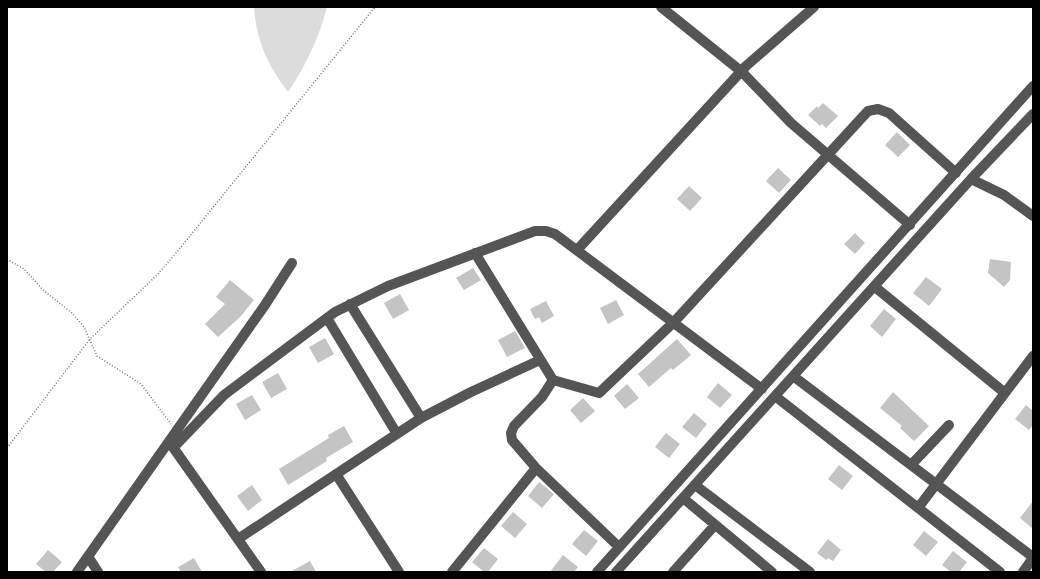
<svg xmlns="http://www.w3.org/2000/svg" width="1040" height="579" font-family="'Roboto Condensed',sans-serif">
<rect width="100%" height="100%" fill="#fff"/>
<path fill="#dcdcdc" d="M 254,7 L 327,7 C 319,38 306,65 288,92 C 268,66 256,40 254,7 Z"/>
<path fill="#c4c4c4" d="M 823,103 L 838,116 L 826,128 L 822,124 L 820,126 L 808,115 L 817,106 L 818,108 Z
M 897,132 L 910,145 L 898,157 L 885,145 Z
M 778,168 L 791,180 L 779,193 L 766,181 Z
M 689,186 L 702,198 L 690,211 L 677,199 Z
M 855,233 L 865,243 L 855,254 L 844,244 Z
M 990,259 L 1011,262 L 1010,280 L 1004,287 L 988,273 Z
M 473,268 L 481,280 L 464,290 L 456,278 Z
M 926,277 L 942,289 L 929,306 L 913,293 Z
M 230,280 L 254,300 L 240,317 L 218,337 L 205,324 L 225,304 L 216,297 Z
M 400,294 L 409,310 L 393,319 L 384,303 Z
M 616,300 L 624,315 L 608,324 L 600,308 Z
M 546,301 L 554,316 L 542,323 L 539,317 L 535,319 L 530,309 Z
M 884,309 L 896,319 L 882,337 L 870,326 Z
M 515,331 L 525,348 L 507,357 L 498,340 Z
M 325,338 L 334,354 L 318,363 L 309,347 Z
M 677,339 L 691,355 L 673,370 L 671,368 L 649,387 L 638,374 Z
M 278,373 L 287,389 L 271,398 L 262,382 Z
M 718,383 L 732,395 L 720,408 L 707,397 Z
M 627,384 L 639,398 L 625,409 L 614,396 Z
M 893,392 L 929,426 L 914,441 L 900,428 L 902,426 L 880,408 Z
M 252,395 L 261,410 L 245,420 L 236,404 Z
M 583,398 L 595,411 L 581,423 L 570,410 Z
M 1026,405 L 1033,411 L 1033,425 L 1029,430 L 1015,419 Z
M 694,413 L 707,424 L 696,438 L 682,427 Z
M 344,426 L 353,442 L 326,458 L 327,461 L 288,485 L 279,469 L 329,438 L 328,435 Z
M 666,433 L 680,444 L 669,458 L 655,447 Z
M 839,465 L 853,476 L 842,490 L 828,479 Z
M 539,482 L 554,494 L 542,508 L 528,496 Z
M 252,485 L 262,500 L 248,511 L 237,496 Z
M 1033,501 L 1033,529 L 1020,518 Z
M 513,512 L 527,524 L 515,538 L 501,526 Z
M 584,530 L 598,541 L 586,556 L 572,544 Z
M 924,531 L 938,542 L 926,556 L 913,545 Z
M 828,539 L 841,550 L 833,561 L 828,558 L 826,560 L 817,553 Z
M 484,548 L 498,559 L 488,572 L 484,572 L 472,562 Z
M 48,550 L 62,562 L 53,572 L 46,572 L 36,564 Z
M 953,551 L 967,562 L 959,572 L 951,572 L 942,565 Z
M 563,555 L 578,567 L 574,572 L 550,572 Z
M 194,558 L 202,572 L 181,572 L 178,567 Z
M 310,561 L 316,572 L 290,572 Z"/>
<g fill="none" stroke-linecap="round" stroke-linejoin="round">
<path stroke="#777" stroke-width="1.5" stroke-dasharray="1 2" stroke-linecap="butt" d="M 7,259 L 24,269 L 43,290 L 72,313 L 84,327 L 97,356 L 141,384 L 171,424
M 7,448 L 90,339 L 157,275 L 177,252 L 375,7"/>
<path stroke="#555" stroke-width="10" d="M 661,7 L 742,72 L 791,123 L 910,225
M 971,179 L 1004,195 L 1033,216
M 577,250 L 746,66 L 814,7
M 475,253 L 553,380 L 599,393 L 674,322 L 868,111 L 878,109 L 889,113 L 956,173
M 875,287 L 1005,393
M 350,304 L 421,418
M 327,318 L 397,434
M 793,376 L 1033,557
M 553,380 L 542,397 L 514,426 L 511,433 L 512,440 L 536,468 L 619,547
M 775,396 L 1000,572
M 170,443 L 261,572
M 174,447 L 224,395 L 335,312 L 388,286 L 535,231 L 546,231 L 555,234 L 762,389
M 911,465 L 949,425
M 336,474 L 399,572
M 695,485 L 810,572
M 683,498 L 772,572
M 918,508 L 1033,356
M 238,539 L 421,418 L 471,392 L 540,360
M 89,558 L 98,572
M 77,572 L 265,305 L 292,263
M 452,572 L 536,468
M 597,572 L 1033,86
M 616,572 L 971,179 L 1033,114
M 673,572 L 715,525
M 1023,572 L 1033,558"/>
</g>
<rect width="1040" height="579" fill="none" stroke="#000000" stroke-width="16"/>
</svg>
